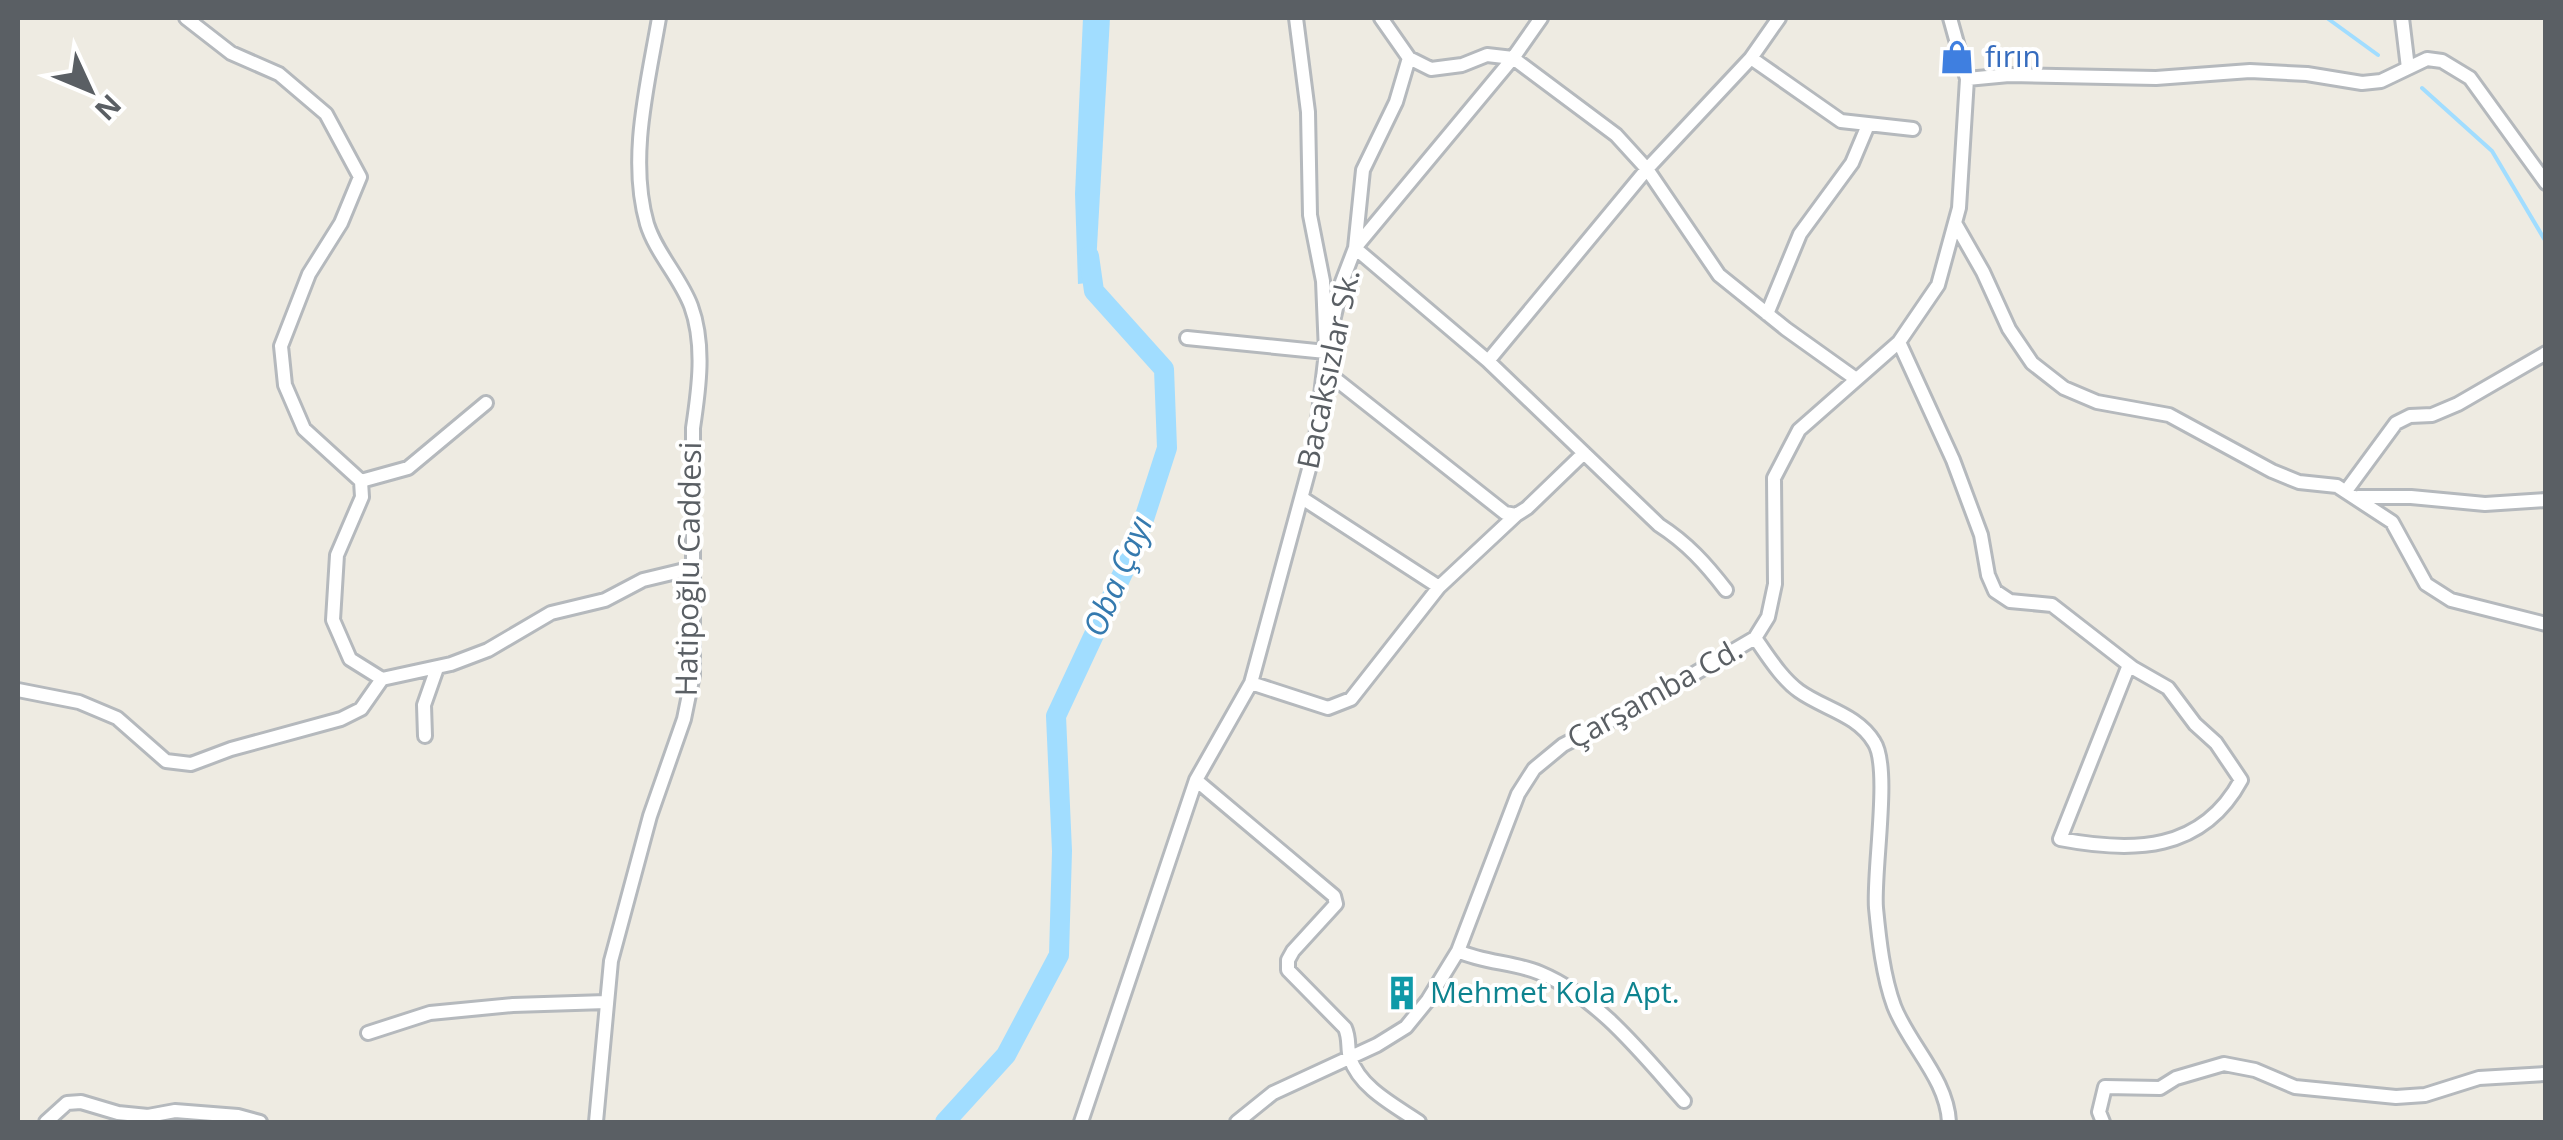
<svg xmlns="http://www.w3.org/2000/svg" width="2563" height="1140" font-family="'Open Sans',sans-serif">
<rect width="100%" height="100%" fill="#eeebe2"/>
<path fill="#a1ddff" d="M 1083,18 L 1110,18 L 1095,282 L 1078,284 L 1075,194 Z"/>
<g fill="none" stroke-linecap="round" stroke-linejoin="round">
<path stroke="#a1ddff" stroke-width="4" d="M 2327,18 L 2378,55
M 2422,88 L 2492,151 L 2546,242"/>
<path stroke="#a1ddff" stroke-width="20" d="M 945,1122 L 1006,1055 L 1059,955 L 1062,851 L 1056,716 L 1135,547 L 1167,448 L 1164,369 L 1094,291 L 1089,256"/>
<g stroke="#b5b9bd" stroke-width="18">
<path id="minor" d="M 186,18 L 231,53 L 279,74 L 326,114 L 360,177 L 341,223 L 309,274 L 281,346 L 285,385 L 304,429 L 361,481 L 362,497 L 337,555 L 333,620 L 350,659 L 382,679
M 1381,18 L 1409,58 L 1431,69 L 1462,65 L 1487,55 L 1513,58 L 1616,135 L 1647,169 L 1719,275 L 1786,329 L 1856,379
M 1541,18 L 1513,58 L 1355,248 L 1488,361 L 1659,525 C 1687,543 1706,564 1726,590
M 2402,18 L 2408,68
M 1751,58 L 1841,121 L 1913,129
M 1967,79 L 2009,75 L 2156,78 L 2250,71 L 2307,74 L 2362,83 L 2381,81 L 2427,59 L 2442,61 L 2470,78 L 2546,183
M 1955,223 L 1983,272 L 2009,329 L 2032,363 L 2064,388 L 2097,402 L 2169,415 L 2272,471 L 2299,482 L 2337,486 L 2392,522 L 2426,584 L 2451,600 L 2546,624
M 1767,314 L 1800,234 L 1852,163 L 1868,125
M 1187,338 L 1326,352 L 1323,281 L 1310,215 L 1308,112 L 1296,18
M 1899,342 L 1953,460 L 1981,535 L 1988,575 L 1995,591 L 2010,601 L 2052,605 L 2133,668 L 2168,688 L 2195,724 L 2216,743 L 2241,780 C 2202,852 2133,853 2060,839 L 2129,665
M 1488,361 L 1647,169 L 1751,58 L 1779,18
M 1324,370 L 1505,513 L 1516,515 L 1527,508 L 1584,453
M 361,481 L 408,468 L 486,403
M 2346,491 L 2396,423 L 2410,416 L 2432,415 L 2458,404 L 2546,353
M 2358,497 L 2411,497 L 2485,504 L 2546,500
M 1302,498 L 1439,587 L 1516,515
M 1755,638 C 1768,656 1781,678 1799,691 C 1824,709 1857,714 1874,742 C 1891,767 1873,872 1876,908 C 1879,939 1883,976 1894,1006 C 1909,1045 1947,1079 1949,1122
M 1251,683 L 1328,708 L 1351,699 L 1439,587
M 18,690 L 79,702 L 117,718 L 166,761 L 191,764 L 231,749 L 341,719 L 361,709 L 382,679 L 451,664 L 488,650 L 551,613 L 605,600 L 643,580 L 693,568
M 425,736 L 424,705 L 437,668
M 1196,780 L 1334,896 L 1336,904 L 1293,951 L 1288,960 L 1288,970 L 1345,1028 C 1350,1039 1347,1048 1350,1058 C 1360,1088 1394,1105 1419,1122
M 1458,951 C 1484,963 1514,962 1540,973 C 1598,997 1643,1055 1684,1101
M 368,1033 L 430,1013 L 513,1005 L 606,1002
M 46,1122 L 67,1103 L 81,1102 L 118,1113 L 148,1116 L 175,1111 L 238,1116 L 260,1122
M 596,1122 L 611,961 L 650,816 L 684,719 L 693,675 L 693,428 C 699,388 705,344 691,306 C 680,277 656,253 647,224 C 628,158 648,83 659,18
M 1081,1122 L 1196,780 L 1251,683 L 1315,447 L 1326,352 L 1342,282 L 1355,248 L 1363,170 L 1396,102 L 1409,58
M 1237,1122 L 1273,1093 L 1377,1045 L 1406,1027 L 1428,1000 L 1458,951 L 1518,794 L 1534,769 L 1563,745 L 1646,702 L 1755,638 L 1768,617 L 1775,584 L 1774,478 L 1799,430 L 1899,342 L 1938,285 L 1959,208 L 1967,79 L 1950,18
M 2103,1122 L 2099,1112 L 2105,1087 L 2160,1088 L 2176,1078 L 2224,1064 L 2255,1070 L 2295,1087 L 2396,1097 L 2425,1095 L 2479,1078 L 2546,1074"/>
</g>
<use href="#minor" stroke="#fff" stroke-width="12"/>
</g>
<defs>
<g id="shop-bare" transform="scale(2.7)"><path d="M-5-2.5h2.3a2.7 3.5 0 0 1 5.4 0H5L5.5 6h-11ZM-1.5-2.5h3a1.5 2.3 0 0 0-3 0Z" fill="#3f7fe0" stroke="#fff" stroke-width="2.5" paint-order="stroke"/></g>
<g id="building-bare" transform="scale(2.7)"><path d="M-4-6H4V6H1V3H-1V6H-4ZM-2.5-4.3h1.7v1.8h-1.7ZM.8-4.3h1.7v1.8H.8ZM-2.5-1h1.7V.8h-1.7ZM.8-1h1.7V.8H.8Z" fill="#0f9aa8" stroke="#fff" stroke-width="2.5" paint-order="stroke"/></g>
</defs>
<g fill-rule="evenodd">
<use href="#shop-bare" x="1957" y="57"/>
<use href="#building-bare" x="1402" y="993"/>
</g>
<g text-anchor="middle" stroke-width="8" stroke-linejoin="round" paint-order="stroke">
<g font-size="30" fill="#366cbe" stroke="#fff" text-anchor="start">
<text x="1985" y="67">fırın</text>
</g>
<g font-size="30" fill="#5a5f64" stroke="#fff">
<text transform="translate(1329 369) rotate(-78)" y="10">Bacaksızlar Sk.</text>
<text transform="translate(689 569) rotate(-89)" y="10">Hatipoğlu Caddesi</text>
<text transform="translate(1655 694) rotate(-29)" y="10">Çarşamba Cd.</text>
</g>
<g font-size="30" fill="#0d838f" stroke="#fff" text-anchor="start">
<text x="1430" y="1003">Mehmet Kola Apt.</text>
</g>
<g font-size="32" font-style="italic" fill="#357aaf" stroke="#fff">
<text transform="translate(1118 576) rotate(-67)" y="11">Oba Çayı</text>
</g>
</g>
<rect width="2563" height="1140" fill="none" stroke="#5a5f64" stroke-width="40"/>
<g transform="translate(90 90) rotate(134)" stroke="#ffffff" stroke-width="8" paint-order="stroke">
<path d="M0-8L18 38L0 25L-18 38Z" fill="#5a5f64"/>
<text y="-15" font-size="28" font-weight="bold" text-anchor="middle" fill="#5a5f64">N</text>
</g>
</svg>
